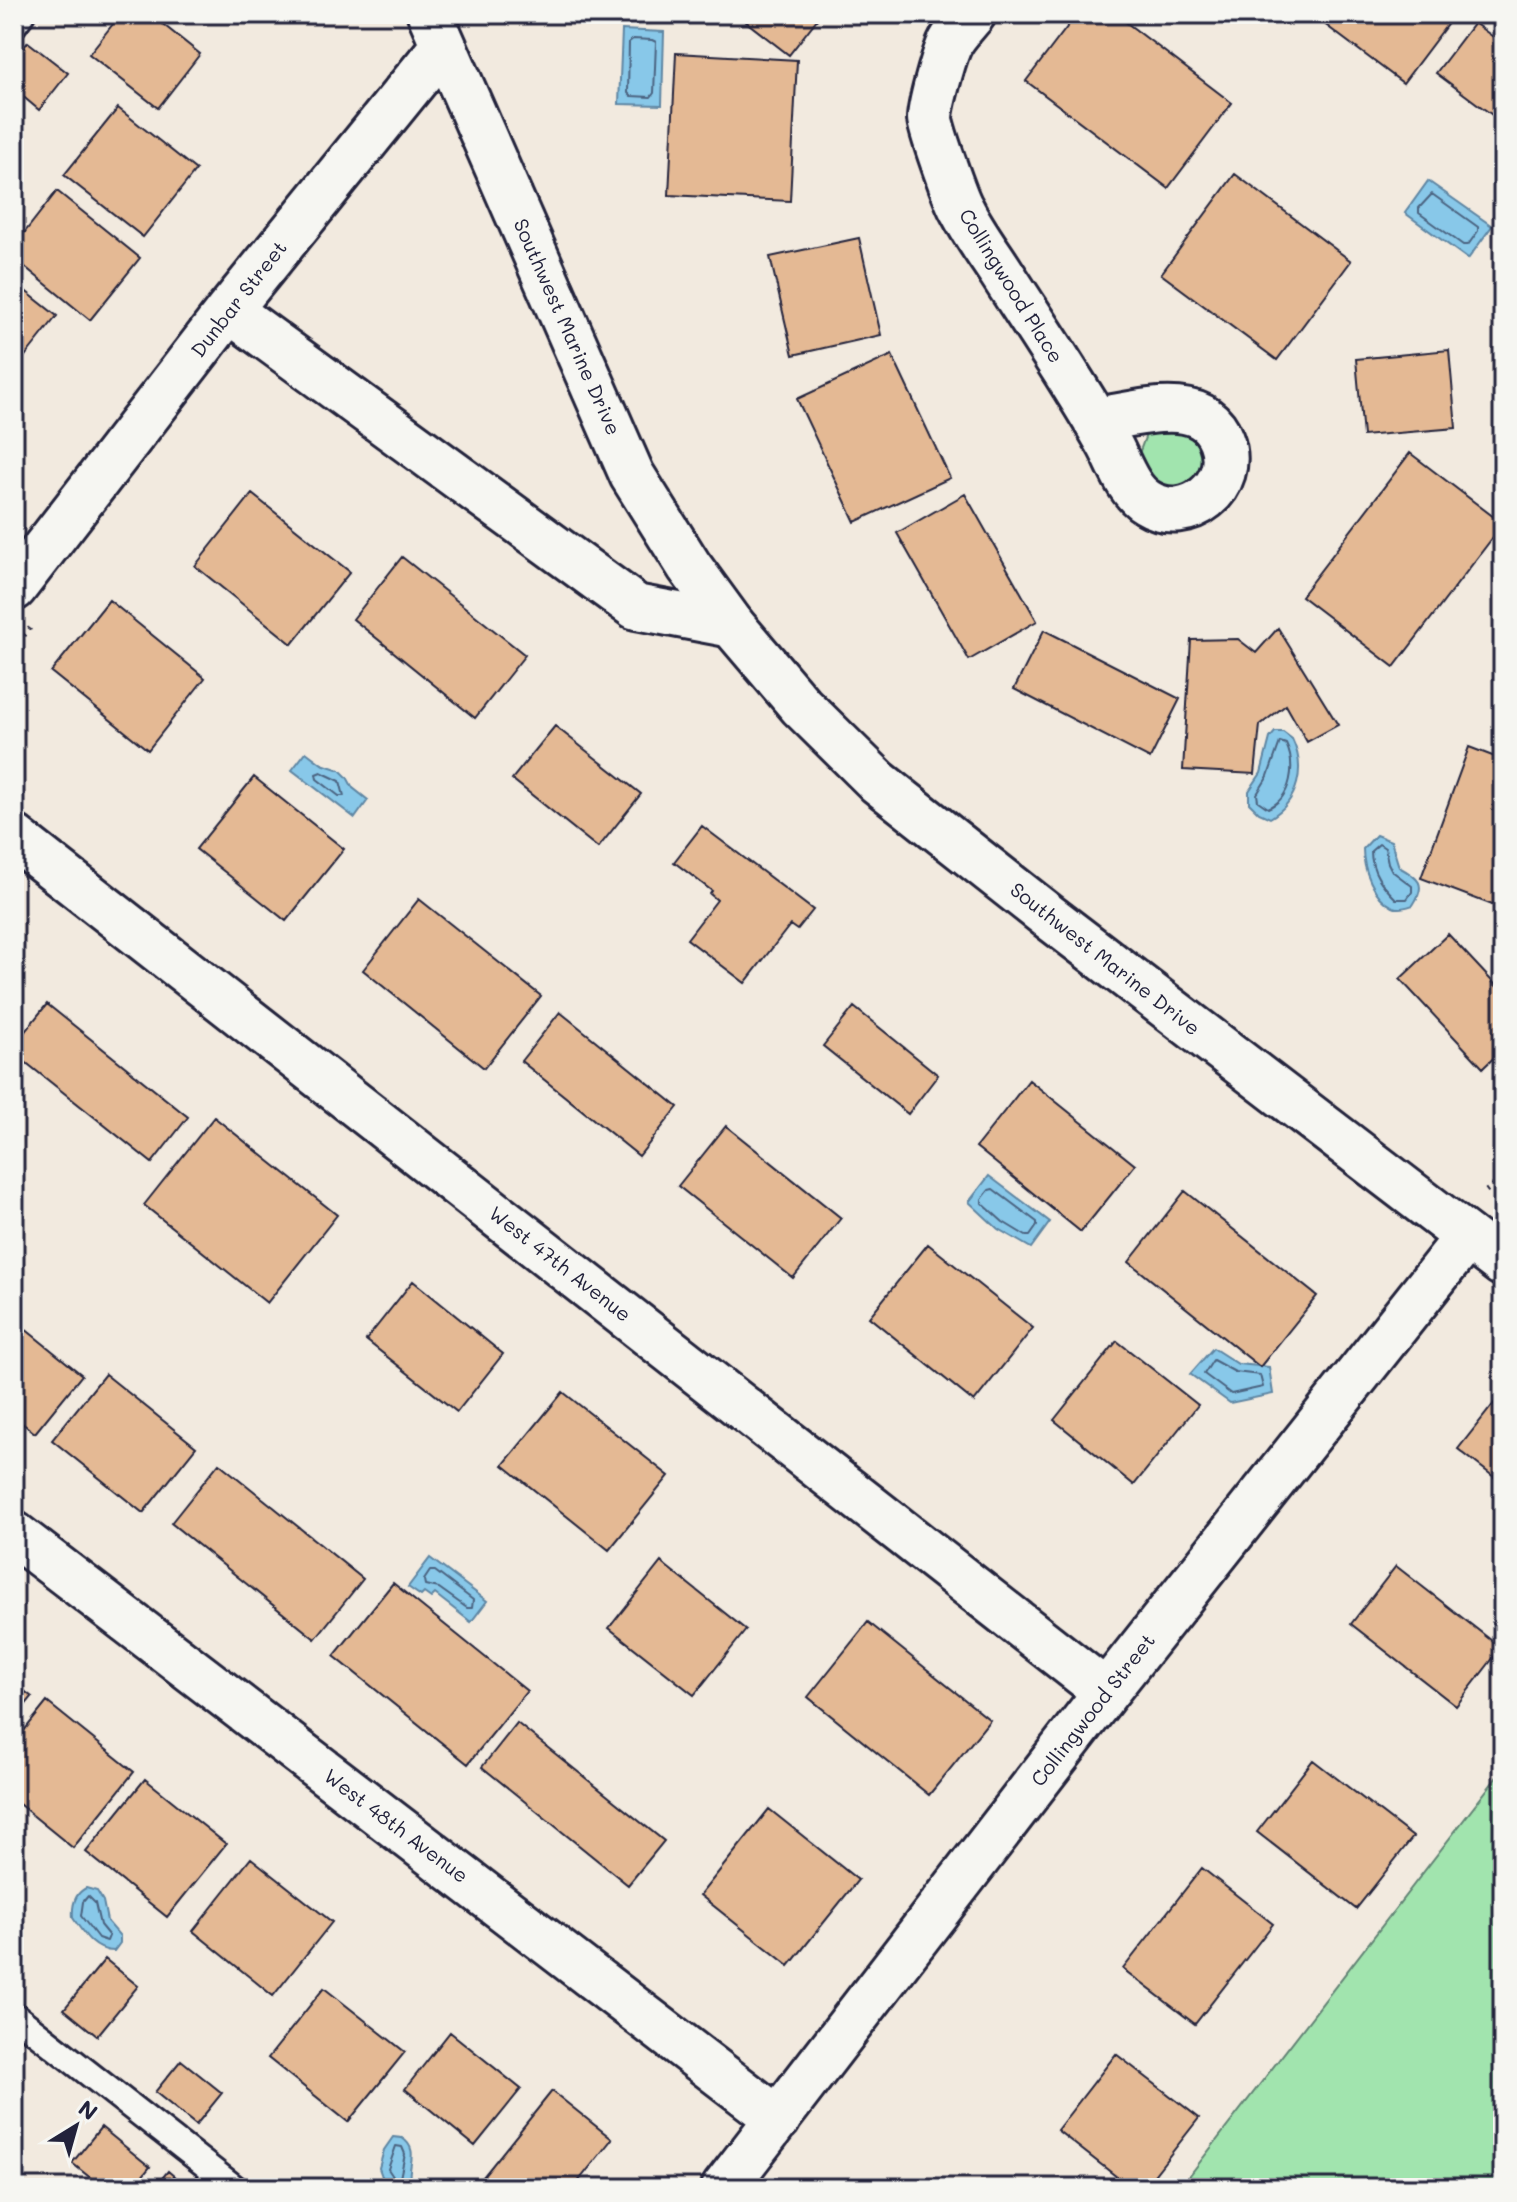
<svg xmlns="http://www.w3.org/2000/svg" width="1517" height="2202" font-family="Mali,sans-serif">
<rect width="100%" height="100%" fill="#f2eadf"/>
<filter id="ink" filterUnits="userSpaceOnUse"><feTurbulence type="fractalNoise" baseFrequency=".0125" numOctaves="2"/><feDisplacementMap in="SourceGraphic" scale="16" xChannelSelector="R" yChannelSelector="G"/><feConvolveMatrix kernelMatrix="1 2 1 2 8 2 1 2 1" color-interpolation-filters="sRGB"/></filter>
<g filter="url(#ink)">
<path fill="#a1e4ae" stroke="#628374" stroke-width="2" d="M 1156,428 L 1198,435 L 1206,466 L 1184,490 L 1152,486 L 1138,456 L 1146,435 Z
M 1503,1769 L 1503,2188 L 1180,2188 Z"/>
<path fill="#88c8e9" stroke="#5f86a3" stroke-width="2" d="M 622,30 L 664,32 L 662,105 L 619,104 Z
M 1428,181 L 1492,226 L 1468,259 L 1405,213 Z
M 1275,732 L 1283,732 L 1292,739 C 1306,768 1299,801 1270,818 L 1259,813 L 1249,803 L 1249,791 L 1261,773 L 1270,738 Z
M 306,752 L 322,764 L 340,770 L 347,777 L 353,788 L 368,800 L 355,818 L 292,770 Z
M 1376,835 L 1391,841 L 1399,867 C 1419,878 1427,884 1413,905 C 1407,907 1399,910 1393,907 C 1373,897 1363,869 1363,849 Z
M 989,1176 L 1050,1222 L 1031,1248 L 998,1229 L 969,1202 Z
M 1213,1348 L 1238,1364 L 1269,1367 L 1273,1394 L 1230,1403 L 1190,1374 Z
M 430,1558 L 487,1601 L 471,1622 L 435,1594 L 431,1598 L 424,1593 L 421,1596 L 408,1587 Z
M 86,1888 L 97,1891 L 103,1901 L 107,1921 L 120,1936 L 120,1943 L 114,1951 C 94,1951 83,1933 73,1918 C 72,1906 74,1894 86,1888 Z
M 393,2137 L 402,2138 C 422,2151 404,2169 411,2188 L 386,2188 L 379,2168 L 384,2150 Z"/>
<g fill="none" stroke-linecap="round" stroke-linejoin="round">
<path stroke="#4b6481" stroke-width="2" d="M 633,39 L 652,40 L 656,42 L 654,93 L 651,97 L 631,96 L 628,93 L 629,42 Z
M 1432,194 L 1478,227 L 1478,231 L 1468,245 L 1463,245 L 1419,213 L 1419,208 Z
M 1280,742 L 1286,744 C 1296,765 1292,798 1268,808 L 1258,801 L 1257,794 L 1268,776 Z
M 321,772 L 340,781 L 344,796 L 339,796 L 317,779 L 316,774 Z
M 1379,844 L 1385,848 L 1388,863 L 1392,871 L 1412,886 L 1412,892 L 1407,899 L 1396,899 C 1382,885 1371,872 1371,851 Z
M 993,1189 L 1037,1222 L 1037,1226 L 1030,1236 L 1026,1236 L 1003,1222 L 982,1203 L 982,1199 L 989,1190 Z
M 1213,1360 L 1235,1372 L 1260,1375 L 1263,1387 L 1231,1394 L 1204,1374 Z
M 430,1571 L 435,1571 L 473,1600 L 472,1608 L 467,1608 L 439,1588 L 425,1585 L 424,1580 Z
M 88,1896 L 95,1903 L 100,1925 L 109,1936 L 107,1941 L 98,1938 L 81,1916 L 83,1902 Z
M 396,2146 L 402,2147 L 405,2154 L 400,2178 L 396,2181 L 388,2169 Z"/>
</g>
<path fill="#e4b994" stroke="#22223b" stroke-width="2" d="M 121,14 L 150,14 L 200,54 L 158,108 L 89,54 Z
M 736,14 L 821,14 L 789,55 Z
M 1077,14 L 1115,14 L 1232,103 L 1168,188 L 1026,81 Z
M 1311,14 L 1455,14 L 1403,83 Z
M 1474,23 L 1503,44 L 1503,123 L 1436,73 Z
M 28,42 L 68,73 L 39,110 L 14,89 L 14,60 Z
M 676,53 L 797,60 L 790,201 L 669,195 Z
M 118,108 L 196,170 L 143,237 L 64,175 Z
M 1235,174 L 1351,261 L 1277,360 L 1161,274 Z
M 57,191 L 140,258 L 90,320 L 14,258 L 14,246 Z
M 859,238 L 881,335 L 793,355 L 770,257 Z
M 14,282 L 57,316 L 14,370 Z
M 1449,350 L 1456,428 L 1363,436 L 1356,359 Z
M 892,355 L 950,478 L 855,522 L 797,399 Z
M 1410,453 L 1503,524 L 1394,667 L 1301,596 Z
M 252,494 L 350,572 L 292,644 L 195,566 Z
M 965,494 L 1037,621 L 969,660 L 897,533 Z
M 402,557 L 525,655 L 475,718 L 353,619 Z
M 109,600 L 205,678 L 148,750 L 51,672 Z
M 1278,628 L 1338,725 L 1307,742 L 1286,705 L 1260,725 L 1255,774 L 1183,770 L 1191,640 L 1238,639 L 1256,653 Z
M 1044,630 L 1180,699 L 1150,759 L 1014,689 Z
M 555,726 L 641,794 L 598,848 L 512,779 Z
M 1469,747 L 1503,760 L 1503,909 L 1421,878 Z
M 254,777 L 344,849 L 286,921 L 196,849 Z
M 702,826 L 813,910 L 797,930 L 790,925 L 745,983 L 687,939 L 717,900 L 710,894 L 712,891 L 674,862 Z
M 419,899 L 541,996 L 484,1068 L 363,970 Z
M 1448,934 L 1503,993 L 1503,1049 L 1483,1068 L 1400,979 Z
M 47,1004 L 188,1117 L 152,1163 L 14,1053 L 14,1045 Z
M 854,1007 L 938,1075 L 908,1114 L 823,1046 Z
M 560,1012 L 678,1107 L 639,1156 L 521,1061 Z
M 1029,1080 L 1135,1165 L 1081,1232 L 976,1147 Z
M 214,1117 L 337,1215 L 267,1303 L 144,1205 Z
M 726,1126 L 841,1218 L 793,1278 L 678,1186 Z
M 1185,1191 L 1317,1296 L 1260,1367 L 1129,1262 Z
M 928,1244 L 1033,1328 L 974,1402 L 869,1317 Z
M 413,1281 L 503,1354 L 457,1412 L 366,1340 Z
M 14,1320 L 82,1375 L 35,1433 L 14,1417 Z
M 1117,1341 L 1198,1405 L 1134,1485 L 1054,1420 Z
M 105,1374 L 196,1447 L 143,1513 L 52,1440 Z
M 563,1392 L 669,1476 L 609,1550 L 503,1465 Z
M 1503,1392 L 1503,1484 L 1458,1449 Z
M 219,1463 L 363,1579 L 315,1639 L 171,1523 Z
M 661,1562 L 746,1630 L 694,1695 L 609,1628 Z
M 1396,1566 L 1501,1648 L 1456,1706 L 1351,1624 Z
M 393,1583 L 527,1691 L 468,1764 L 334,1656 Z
M 868,1622 L 990,1720 L 929,1795 L 808,1697 Z
M 14,1683 L 32,1697 L 14,1719 Z
M 47,1702 L 134,1772 L 73,1848 L 14,1800 L 14,1743 Z
M 517,1723 L 664,1841 L 628,1885 L 482,1767 Z
M 1313,1760 L 1413,1837 L 1356,1909 L 1257,1832 Z
M 145,1779 L 226,1844 L 167,1917 L 86,1852 Z
M 769,1809 L 858,1880 L 789,1966 L 700,1895 Z
M 251,1858 L 332,1922 L 273,1996 L 193,1931 Z
M 1202,1868 L 1273,1924 L 1195,2024 L 1123,1969 Z
M 105,1959 L 138,1986 L 97,2036 L 64,2009 Z
M 324,1988 L 405,2052 L 348,2122 L 268,2058 Z
M 450,2032 L 521,2089 L 475,2146 L 405,2089 Z
M 1116,2054 L 1199,2118 L 1144,2188 L 1131,2188 L 1057,2130 Z
M 181,2060 L 222,2093 L 196,2125 L 155,2092 Z
M 552,2091 L 612,2139 L 573,2188 L 477,2188 L 475,2187 Z
M 101,2127 L 150,2167 L 133,2188 L 103,2188 L 72,2163 Z
M 168,2171 L 188,2188 L 154,2188 Z"/>
<g fill="none" stroke-linecap="round" stroke-linejoin="round">
<g stroke="#22223b" stroke-width="30">
<path id="lane" d="M 14,25 L 22,14
M 14,2015 L 235,2188"/>
</g>
<g stroke="#22223b" stroke-width="50">
<path id="street" d="M 973,14 C 965,24 952,36 948,48 C 943,60 930,106 930,119 C 930,127 956,201 962,210 C 973,232 988,252 1001,272 C 1037,328 1075,384 1108,442 C 1119,461 1127,490 1147,502 C 1187,527 1239,486 1221,440 C 1202,391 1135,415 1095,420
M 229,310 L 636,607 L 732,625
M 14,588 L 229,310 L 443,46
M 14,837 L 1106,1692
M 14,1534 L 778,2119
M 724,2188 L 1106,1692 L 1467,1237"/>
</g>
<g stroke="#22223b" stroke-width="50">
<path id="secondary" d="M 430,14 L 632,475 L 689,566 L 732,625 L 801,706 L 878,782 L 1048,916 L 1503,1264"/>
</g>
<path stroke="#22223b" stroke-width="5" stroke-dasharray="2 6" stroke-linecap="butt" d="M 14,648 L 30,628
M 1486,1191 L 1503,1178"/>
<use href="#lane" stroke="#f6f6f2" stroke-width="24"/>
<use href="#street" stroke="#f6f6f2" stroke-width="44"/>
<use href="#secondary" stroke="#f6f6f2" stroke-width="44"/>
</g>
</g>
<g text-anchor="middle" stroke-width="7" stroke-linejoin="round" paint-order="stroke">
<g font-size="20" fill="#22223b" stroke="#f6f6f2">
<text transform="translate(1011 286) rotate(58)" y="7">Collingwood Place</text>
<text transform="translate(239 299) rotate(-52)" y="7">Dunbar Street</text>
<text transform="translate(567 327) rotate(66)" y="7">Southwest Marine Drive</text>
<text transform="translate(1105 959) rotate(38)" y="7">Southwest Marine Drive</text>
<text transform="translate(560 1264) rotate(38)" y="7">West 47th Avenue</text>
<text transform="translate(1093 1710) rotate(-52)" y="7">Collingwood Street</text>
<text transform="translate(396 1826) rotate(37)" y="7">West 48th Avenue</text>
</g>
</g>
<rect width="1517" height="2202" fill="none" stroke="#f6f6f2" stroke-width="48"/>
<rect x="24" y="24" width="1469" height="2154" fill="none" stroke="#22223b" stroke-width="3" filter="url(#ink)"/>
<g transform="translate(76 2126) rotate(37)" stroke="#f6f6f2" stroke-width="6" paint-order="stroke">
<path d="M0-6L14 30L0 20L-14 30Z" fill="#22223b"/>
<text y="-12" font-size="22" font-weight="bold" text-anchor="middle" fill="#22223b">N</text>
</g>
</svg>
